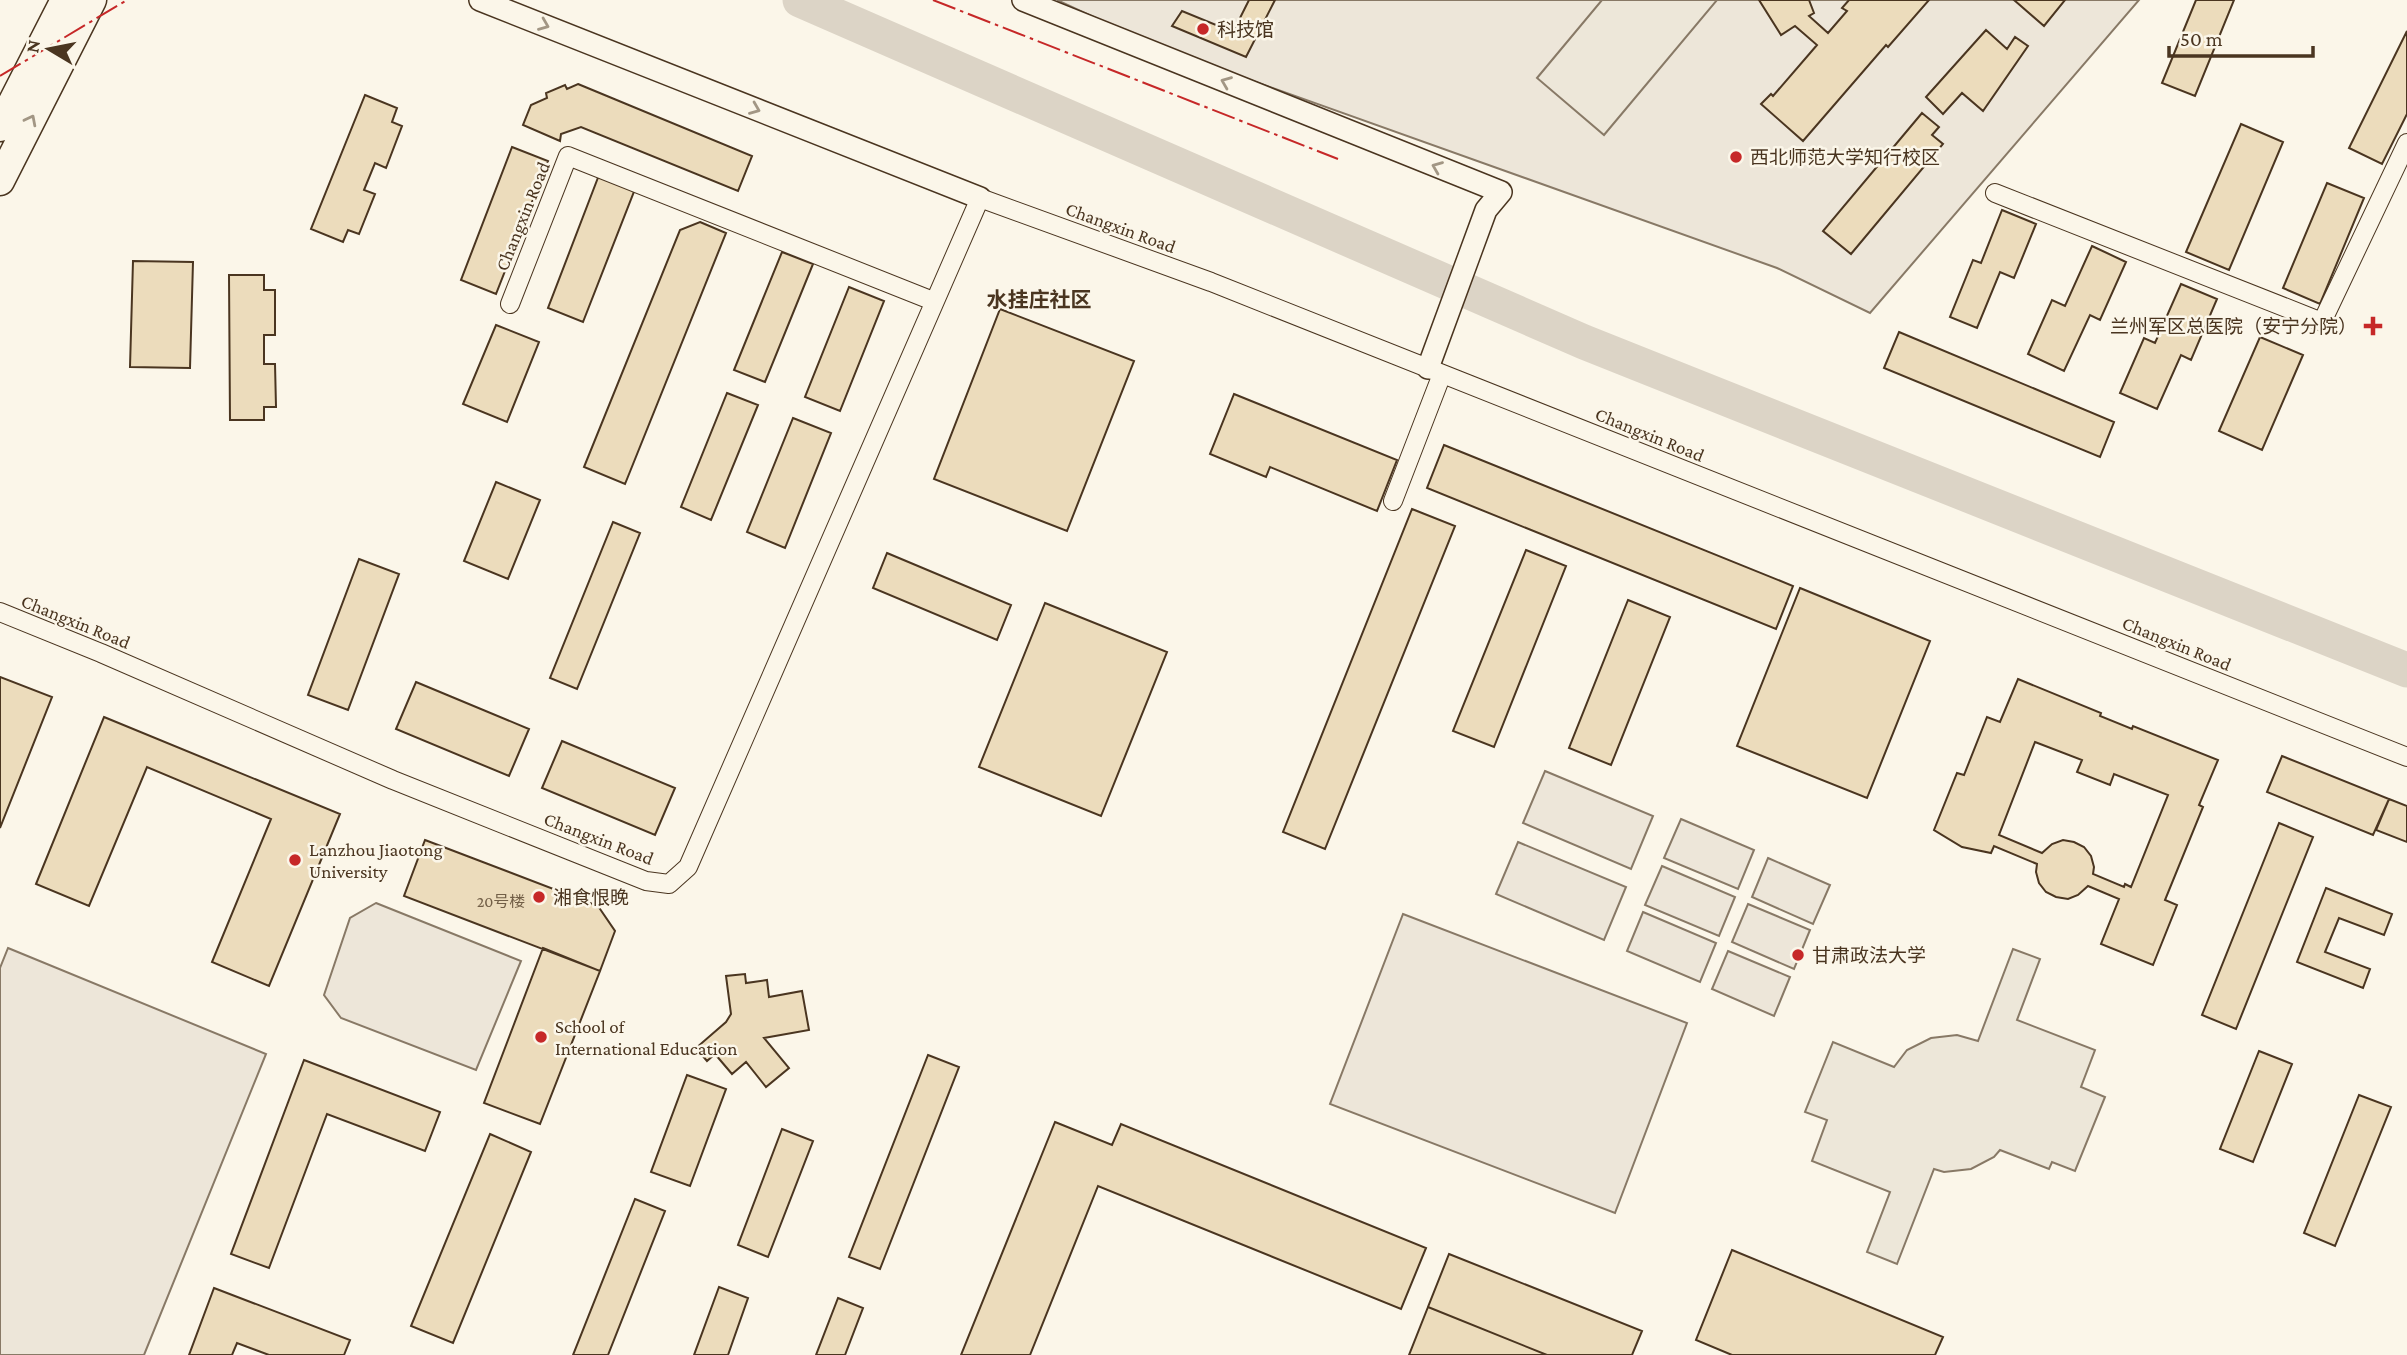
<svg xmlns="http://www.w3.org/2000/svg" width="2407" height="1355" font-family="'Crimson Pro','Noto Sans SC',serif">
<rect width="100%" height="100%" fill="#fbf6e9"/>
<path fill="#ede6d9" stroke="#887966" stroke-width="2" d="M 1057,0 L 2139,0 L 1870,313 L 1777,268 L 1158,47 Z
M 1545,771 L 1653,816 L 1631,869 L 1523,823 Z
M 1681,819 L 1754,850 L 1738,889 L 1664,858 Z
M 1518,842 L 1626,887 L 1604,940 L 1496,894 Z
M 1768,858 L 1830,885 L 1813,924 L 1752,897 Z
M 1662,866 L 1735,897 L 1719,936 L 1645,905 Z
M 376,903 L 521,961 L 476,1070 L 341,1018 L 324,995 L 350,918 Z
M 1748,904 L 1810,930 L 1794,969 L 1732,942 Z
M 1643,912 L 1716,943 L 1700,982 L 1627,951 Z
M 1403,914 L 1687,1023 L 1615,1213 L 1330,1104 Z
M 8,948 L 266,1054 L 144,1355 L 0,1355 L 0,968 Z
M 1728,951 L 1790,977 L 1774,1016 L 1712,989 Z"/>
<path fill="#ede7d9" stroke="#887966" stroke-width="2" d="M 1602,0 L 1717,0 L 1604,135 L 1537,78 Z
M 2013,949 L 2040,959 L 2017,1020 L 2095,1050 L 2081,1087 L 2105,1097 L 2075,1171 L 2052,1162 L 2049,1169 L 2000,1150 L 1994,1157 L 1971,1169 L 1944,1172 L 1934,1169 L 1897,1264 L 1867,1252 L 1890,1192 L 1812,1161 L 1827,1120 L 1805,1112 L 1833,1042 L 1894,1067 L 1907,1050 L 1931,1038 L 1957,1035 L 1978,1041 Z"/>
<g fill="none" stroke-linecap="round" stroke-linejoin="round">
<path stroke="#dcd4c6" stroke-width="35" d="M 800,0 L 1584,342 L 2407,670"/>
</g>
<path fill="#ecdcbc" stroke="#4a3520" stroke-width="2" fill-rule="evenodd" d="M 1249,0 L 1275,0 L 1246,57 L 1172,26 L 1182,11 L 1233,32 Z
M 1759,0 L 1809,0 L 1814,13 L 1809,16 L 1828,33 L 1847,11 L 1842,8 L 1849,0 L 1929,0 L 1888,47 L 1886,45 L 1803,141 L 1761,104 L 1771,94 L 1773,96 L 1817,45 L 1795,26 L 1781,35 Z
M 2014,0 L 2065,0 L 2044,26 Z
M 2196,0 L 2234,0 L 2195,96 L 2162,83 Z
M 1986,30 L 2007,49 L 2015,37 L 2028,46 L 1983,111 L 1962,93 L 1943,114 L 1926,97 Z
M 2407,31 L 2407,114 L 2382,164 L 2349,148 Z
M 578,84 L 752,156 L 738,191 L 581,127 L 561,134 L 560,141 L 523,125 L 531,105 L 547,98 L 546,93 L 565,85 L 567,89 Z
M 365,95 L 397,108 L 392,122 L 402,126 L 386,168 L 375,163 L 364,190 L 375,194 L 359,234 L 348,230 L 343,242 L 311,229 Z
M 1922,113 L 1939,127 L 1932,135 L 1943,144 L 1851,254 L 1823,231 Z
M 2241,124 L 2283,142 L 2229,270 L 2186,252 Z
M 512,147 L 548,161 L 496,294 L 461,280 Z
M 599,175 L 635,189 L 583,322 L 548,308 Z
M 2327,183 L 2364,198 L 2320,304 L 2283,288 Z
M 2002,210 L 2036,224 L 2014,278 L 2000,272 L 1977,328 L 1950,317 L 1973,260 L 1981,263 Z
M 700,222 L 726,233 L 625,484 L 584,467 L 680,230 Z
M 2092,246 L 2126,262 L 2100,320 L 2090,315 L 2064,371 L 2028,354 L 2052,300 L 2065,306 Z
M 782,252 L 813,264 L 765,382 L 734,370 Z
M 133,261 L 193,262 L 190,368 L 130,367 Z
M 229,275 L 264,275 L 264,290 L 275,290 L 275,335 L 264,335 L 264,364 L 275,364 L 276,407 L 264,407 L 264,420 L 230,420 Z
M 2181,284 L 2217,299 L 2191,360 L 2181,355 L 2157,409 L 2120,393 L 2144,338 L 2155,343 Z
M 849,287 L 884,301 L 840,411 L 805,397 Z
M 1000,309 L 1134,361 L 1067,531 L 934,479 Z
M 496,325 L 539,342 L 507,422 L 463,404 Z
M 1899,332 L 2114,422 L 2100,457 L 1884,368 Z
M 2260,337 L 2303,355 L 2262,450 L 2219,431 Z
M 727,393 L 758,405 L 711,520 L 681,507 Z
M 1234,394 L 1397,460 L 1377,511 L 1270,467 L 1266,477 L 1210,454 Z
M 793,418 L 831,433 L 785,548 L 747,532 Z
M 1444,445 L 1793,586 L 1776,629 L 1427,488 Z
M 496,482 L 540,500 L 508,579 L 464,561 Z
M 1412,509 L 1455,526 L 1325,849 L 1283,832 Z
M 613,522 L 640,533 L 577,689 L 550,678 Z
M 1526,550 L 1566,566 L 1494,747 L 1453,731 Z
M 887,553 L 1011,605 L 997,640 L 873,588 Z
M 359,559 L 399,574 L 348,710 L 308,695 Z
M 1800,588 L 1930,641 L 1867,798 L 1737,746 Z
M 1628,600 L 1670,617 L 1611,765 L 1569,748 Z
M 1045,603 L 1167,652 L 1101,816 L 979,767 Z
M 0,677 L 52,697 L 0,828 Z
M 2018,679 L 2101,713 L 2100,716 L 2132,729 L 2133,726 L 2218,760 L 2199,805 L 2203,807 L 2165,900 L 2177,905 L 2153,965 L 2101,944 L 2119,899 L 2088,886 L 2078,895 L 2068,899 L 2056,897 L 2046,892 L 2039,883 L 2036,872 L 2037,864 L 1994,846 L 1991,853 L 1962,847 L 1934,830 L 1957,773 L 1964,775 L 1987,717 L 2000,722 ZM 2035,742 L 2082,760 L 2077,772 L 2110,785 L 2114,774 L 2168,795 L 2131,887 L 2125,884 L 2124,887 L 2093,874 L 2094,867 L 2091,856 L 2084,847 L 2074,842 L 2063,840 L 2052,844 L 2042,853 L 1999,835 Z
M 416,682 L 529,729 L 509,776 L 396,729 Z
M 104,717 L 340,814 L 269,986 L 212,962 L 271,819 L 147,767 L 89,906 L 36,884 Z
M 562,741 L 675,788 L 655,835 L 542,788 Z
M 2282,756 L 2389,799 L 2373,835 L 2267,792 Z
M 2389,799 L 2407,806 L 2407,842 L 2376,830 Z
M 2279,823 L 2313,837 L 2236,1029 L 2202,1015 Z
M 425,840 L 598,906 L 615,931 L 600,971 L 404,896 Z
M 2326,888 L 2392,914 L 2384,935 L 2339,918 L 2325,952 L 2370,969 L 2363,988 L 2297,962 Z
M 543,948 L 600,971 L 540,1124 L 484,1103 Z
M 745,974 L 746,983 L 767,980 L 769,997 L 802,991 L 809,1030 L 764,1038 L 789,1068 L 766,1087 L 746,1062 L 732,1074 L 715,1054 L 707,1061 L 696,1048 L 726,1022 L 731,1014 L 726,976 Z
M 2259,1051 L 2292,1064 L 2253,1162 L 2220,1149 Z
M 928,1055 L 959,1067 L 880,1269 L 849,1257 Z
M 304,1060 L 440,1112 L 425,1151 L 327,1114 L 269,1268 L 231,1254 Z
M 687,1075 L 726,1089 L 690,1186 L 651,1172 Z
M 2359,1095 L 2391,1107 L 2335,1246 L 2304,1233 Z
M 1055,1122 L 1112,1145 L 1121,1124 L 1426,1248 L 1401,1309 L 1098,1186 L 1030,1355 L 961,1355 Z
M 782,1129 L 813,1141 L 768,1257 L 738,1245 Z
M 490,1134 L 531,1152 L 453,1343 L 411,1326 Z
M 635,1199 L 665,1211 L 608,1355 L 573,1355 Z
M 1732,1250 L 1943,1337 L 1935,1355 L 1732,1355 L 1696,1340 Z
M 1449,1254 L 1642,1331 L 1632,1355 L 1547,1355 L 1428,1307 Z
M 719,1287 L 748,1298 L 728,1355 L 694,1355 Z
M 214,1288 L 350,1340 L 344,1355 L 269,1355 L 237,1343 L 232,1355 L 189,1355 Z
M 838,1298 L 863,1308 L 845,1355 L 816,1355 Z
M 1428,1307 L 1547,1355 L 1409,1355 Z"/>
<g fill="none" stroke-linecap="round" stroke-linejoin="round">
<g stroke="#4a3520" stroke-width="20">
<path id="minor" d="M 1995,193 L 2322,322 L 2407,143
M 510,304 L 568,156 L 933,301
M 1393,501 L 1442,374
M 0,612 L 101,653 L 393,780 L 646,881 L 669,884 L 688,867 L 980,198 L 1211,282 L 2407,757"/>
</g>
<g stroke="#4a3520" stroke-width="24">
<path id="tertiary" d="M 480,0 L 980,198
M 1023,0 L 1501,192 L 1486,210 L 1428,368"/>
</g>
<g stroke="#4a3520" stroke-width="31">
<path id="primary" d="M 0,127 L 65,0
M 0,181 L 92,0"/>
</g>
<use href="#minor" stroke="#fbf6e9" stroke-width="18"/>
<use href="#tertiary" stroke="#fbf6e9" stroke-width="21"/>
<use href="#primary" stroke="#fbf6e9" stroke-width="28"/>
<path stroke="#c62828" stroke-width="2" stroke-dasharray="24 5 3.5 5" stroke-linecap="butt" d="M 933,0 L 1338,159
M 0,76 L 127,0"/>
</g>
<defs><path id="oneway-chevron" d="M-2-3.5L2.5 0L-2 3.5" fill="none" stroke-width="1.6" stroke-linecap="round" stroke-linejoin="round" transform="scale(1.75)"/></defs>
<g stroke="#a29684">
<use href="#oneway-chevron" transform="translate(544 25) rotate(22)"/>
<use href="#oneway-chevron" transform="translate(1226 82) rotate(-158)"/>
<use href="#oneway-chevron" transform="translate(755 109) rotate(22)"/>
<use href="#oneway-chevron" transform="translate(31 120) rotate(-63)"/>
<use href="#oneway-chevron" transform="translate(1437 167) rotate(-158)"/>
</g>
<g fill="#c62828" stroke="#fbf6e9" stroke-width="2.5">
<circle cx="1203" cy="29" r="7"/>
<circle cx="1736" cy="157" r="7"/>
<path d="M2369.5 315.5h7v7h7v7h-7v7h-7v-7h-7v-7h7z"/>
<circle cx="295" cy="860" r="7"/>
<circle cx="539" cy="897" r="7"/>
<circle cx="1798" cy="955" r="7"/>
<circle cx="541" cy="1037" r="7"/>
</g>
<g text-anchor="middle" stroke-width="5" stroke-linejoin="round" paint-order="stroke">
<g font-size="16" fill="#725f47">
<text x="501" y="907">20号楼</text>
</g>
<g font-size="19" fill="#4a3520" stroke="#fbf6e9" text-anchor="start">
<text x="1217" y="36">科技馆</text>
<text x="1750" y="164">西北师范大学知行校区</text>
<text x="2357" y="333" text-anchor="end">兰州军区总医院（安宁分院）</text>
<text x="309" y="856">Lanzhou Jiaotong<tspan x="309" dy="22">University</tspan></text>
<text x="553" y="904">湘食恨晚</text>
<text x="1812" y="962">甘肃政法大学</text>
<text x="555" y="1033">School of<tspan x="555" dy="22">International Education</tspan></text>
</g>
<g font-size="19" fill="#4a3520" stroke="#fbf6e9">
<text transform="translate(522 216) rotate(-68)" y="7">Changxin Road</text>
<text transform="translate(1121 227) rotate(20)" y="7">Changxin Road</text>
<text transform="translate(1650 434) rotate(22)" y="7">Changxin Road</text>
<text transform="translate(76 621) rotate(22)" y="7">Changxin Road</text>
<text transform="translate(2177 643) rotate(22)" y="7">Changxin Road</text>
<text transform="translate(599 838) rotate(21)" y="7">Changxin Road</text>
</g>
<g font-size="21" font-weight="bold" fill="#4a3520" stroke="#fbf6e9">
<text x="1039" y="307">水挂庄社区</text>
</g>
</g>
<g transform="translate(49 49) rotate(280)" stroke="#fbf6e9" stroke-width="5" paint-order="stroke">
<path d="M0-5L12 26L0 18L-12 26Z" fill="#4a3520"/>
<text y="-10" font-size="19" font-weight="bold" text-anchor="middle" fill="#4a3520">N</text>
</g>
<path d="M2169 46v10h144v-10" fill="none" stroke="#4a3520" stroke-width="3.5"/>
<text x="2180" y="46" font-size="21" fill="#4a3520" stroke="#fbf6e9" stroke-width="5" paint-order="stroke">50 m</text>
</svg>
